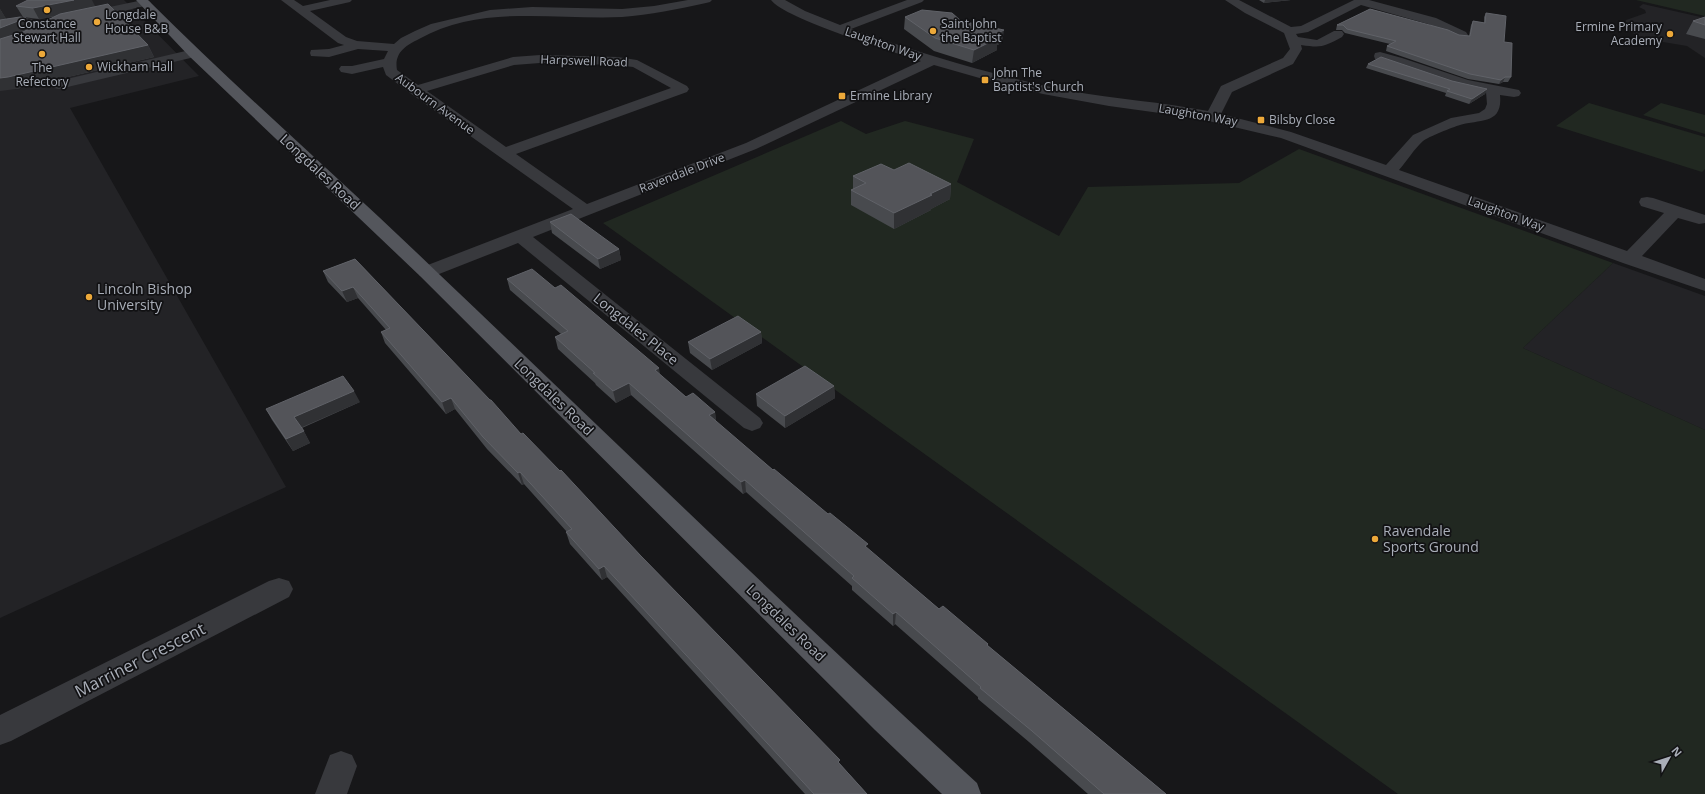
<svg xmlns="http://www.w3.org/2000/svg" width="1705" height="794" font-family="'Open Sans',sans-serif">
<rect width="100%" height="100%" fill="#171719"/>
<path fill="#232326" d="M 0,0 L 124,0 L 199,76 L 70,108 L 286,487 L 0,618 Z
M 1643,4 L 1705,18 L 1705,58 L 1687,46 L 1645,39 L 1624,29 L 1626,20 L 1646,13 L 1645,10 L 1639,7 Z
M 1613,263 L 1705,296 L 1705,430 L 1523,348 Z"/>
<path fill="#212821" d="M 1636,0 L 1705,0 L 1705,16 Z
M 1589,103 L 1705,137 L 1705,169 L 1702,172 L 1556,126 Z
M 1661,103 L 1705,115 L 1705,134 L 1643,115 Z
M 841,121 L 866,134 L 905,121 L 974,139 L 957,182 L 1059,236 L 1088,187 L 1239,183 L 1299,149 L 1613,263 L 1523,348 L 1705,430 L 1705,794 L 1398,794 L 603,223 Z"/>
<g fill="none" stroke-linecap="round" stroke-linejoin="round">
<path fill="#38393d" fill-rule="evenodd" d="M 143,0 L 149,1 L 151,3 L 149,5 L 85,20 L 81,19 L 79,16 L 81,13 Z
M 281,0 L 294,0 L 303,6 L 330,0 L 352,0 L 350,2 L 310,11 L 346,37 L 357,41 L 394,44 L 401,38 L 415,31 L 431,24 L 490,10 L 532,7 L 622,9 L 654,6 L 688,0 L 712,0 L 710,2 L 706,3 C 678,9 650,15 622,17 C 554,20 482,4 419,39 C 405,46 394,53 397,70 L 418,85 L 513,57 L 540,55 L 617,57 L 637,60 L 687,86 L 689,89 L 687,92 L 516,154 L 587,204 L 746,143 L 921,61 C 894,52 785,19 771,0 L 785,0 L 805,11 L 840,25 L 907,0 L 924,0 L 922,2 L 851,29 C 923,54 995,76 1070,91 C 1115,99 1162,102 1208,111 L 1221,86 L 1283,58 L 1290,49 L 1284,33 L 1245,13 L 1225,0 L 1239,0 L 1291,27 L 1301,26 L 1354,0 L 1369,0 L 1436,18 L 1466,32 L 1468,35 L 1466,38 L 1458,38 L 1428,24 L 1361,5 L 1308,32 L 1296,34 L 1298,37 L 1317,40 L 1334,31 L 1342,31 L 1344,34 L 1342,37 C 1323,47 1322,48 1301,45 L 1302,49 L 1293,64 L 1232,92 L 1221,114 L 1291,132 L 1386,165 L 1413,135 L 1451,118 L 1479,113 L 1485,109 L 1487,104 L 1486,92 L 1450,84 L 1375,59 L 1374,56 L 1375,53 L 1380,52 L 1402,58 L 1468,80 L 1519,90 L 1521,93 L 1519,96 L 1514,97 L 1500,95 C 1503,125 1480,119 1460,125 C 1453,127 1428,137 1423,141 C 1414,149 1407,161 1399,170 L 1627,251 L 1664,213 L 1641,206 L 1639,202 L 1641,198 L 1647,197 L 1653,198 L 1705,215 L 1705,223 L 1699,224 L 1678,218 L 1642,256 L 1705,279 L 1705,291 L 1623,263 L 1281,138 L 1196,118 L 1109,106 L 1043,94 L 983,79 L 934,65 L 756,149 L 533,237 L 760,418 L 763,423 L 760,428 L 752,431 L 744,428 L 518,243 L 434,276 L 427,278 L 420,276 L 418,272 L 420,268 L 573,209 L 410,93 L 386,75 L 383,67 L 352,74 L 341,72 L 339,69 L 341,66 L 352,66 L 384,59 L 388,51 L 358,49 L 329,57 L 311,56 L 310,53 L 311,50 L 329,49 L 344,45 L 338,43 ZM 540,63 L 617,65 L 633,67 L 671,88 L 506,147 L 427,91 L 514,65 Z
M 61,17 L 65,18 L 67,21 L 65,24 L 29,42 L 0,52 L 0,44 L 37,28 L 26,26 L 0,31 L 0,23 L 26,18 L 39,21 Z
M 194,49 L 199,50 L 200,53 L 199,56 L 59,89 L 54,88 L 52,85 L 54,82 Z
M 279,578 L 289,581 L 293,589 L 289,597 L 11,741 L 0,745 L 0,715 L 269,581 Z
M 341,751 L 352,755 L 357,766 L 347,794 L 315,794 L 330,755 Z"/>
<path fill="#54565c" fill-rule="evenodd" d="M 136,0 L 148,0 C 243,95 344,182 440,275 C 619,445 795,617 977,783 L 981,794 L 942,794 L 875,730 L 420,276 L 189,56 Z"/>
</g>
<path fill="#484a4e" fill-rule="evenodd" d="M 1259,0 L 1291,0 L 1264,3 Z
M 16,6 L 95,7 L 148,45 L 154,57 L 16,89 L 0,9 L 6,19 L 23,17 ZM 57,16 L 32,28 L 26,18 L 23,17 L 39,19 Z
M 1370,9 L 1459,35 L 1469,36 L 1471,25 L 1473,21 L 1484,23 L 1484,17 L 1486,13 L 1504,42 L 1511,77 L 1508,82 L 1503,82 L 1499,84 L 1468,79 L 1386,51 L 1387,46 L 1390,44 L 1345,33 L 1342,30 L 1336,30 L 1337,25 Z
M 905,17 L 961,21 L 1002,43 L 997,45 L 997,50 L 972,63 L 934,51 L 904,29 Z
M 1705,17 L 1705,39 L 1686,34 L 1693,21 Z
M 1368,64 L 1452,81 L 1487,89 L 1485,94 L 1469,104 L 1445,96 L 1446,93 L 1366,68 Z
M 894,170 L 951,184 L 950,199 L 931,209 L 931,210 L 894,229 L 851,205 L 851,190 L 853,189 L 853,176 Z
M 550,222 L 619,249 L 621,260 L 600,269 L 552,233 Z
M 355,259 L 521,434 L 641,556 L 840,764 L 867,794 L 805,794 L 607,577 L 602,580 L 570,544 L 566,532 L 567,532 L 524,484 L 522,485 L 487,449 L 455,409 L 446,414 L 385,343 L 381,332 L 386,330 L 358,298 L 347,302 L 328,282 L 323,271 Z
M 507,279 L 660,375 L 686,397 L 715,412 L 716,422 L 773,470 L 939,609 L 988,644 L 988,646 L 1166,794 L 1088,794 L 1029,742 L 978,699 L 978,697 L 895,624 L 893,626 L 852,590 L 852,586 L 746,492 L 743,494 L 631,395 L 616,403 L 596,385 L 595,383 L 558,349 L 555,337 L 561,334 L 510,290 Z
M 761,332 L 762,343 L 712,370 L 690,353 L 688,342 Z
M 834,386 L 835,398 L 785,428 L 757,406 L 756,394 Z
M 360,402 L 302,428 L 310,443 L 293,451 L 272,420 L 266,409 Z"/>
<path fill="#303134" d="M 74,0 L 92,0 L 96,8 L 39,19 L 33,8 Z
M 1265,0 L 1291,0 L 1264,3 Z
M 0,9 L 7,20 L 0,22 Z
M 26,18 L 32,29 L 0,42 L 0,28 Z
M 1004,30 L 1002,43 L 997,45 L 997,50 L 972,63 L 974,50 L 992,36 Z
M 148,45 L 154,57 L 16,89 L 0,91 L 0,78 Z
M 1505,77 L 1503,82 L 1499,84 L 1501,80 Z
M 1487,89 L 1485,94 L 1469,104 L 1472,99 Z
M 951,184 L 950,199 L 931,209 L 931,210 L 894,229 L 894,213 L 930,194 Z
M 619,249 L 621,260 L 600,269 L 598,259 Z
M 353,287 L 358,298 L 347,302 L 342,291 Z
M 761,332 L 762,343 L 712,370 L 710,359 Z
M 659,368 L 661,379 L 655,370 Z
M 629,383 L 631,395 L 616,403 L 613,391 Z
M 834,386 L 835,398 L 785,428 L 785,416 Z
M 354,391 L 360,402 L 300,428 L 294,417 Z
M 451,398 L 455,409 L 446,414 L 442,402 Z
M 715,412 L 716,423 L 709,415 Z
M 304,431 L 310,443 L 293,451 L 286,439 Z
M 520,472 L 524,484 L 522,485 L 518,473 Z
M 745,480 L 746,492 L 743,494 L 741,482 Z
M 604,566 L 607,577 L 602,580 L 599,569 Z
M 896,612 L 895,624 L 893,626 L 893,614 Z"/>
<path fill="#535459" stroke="#606268" d="M 28,0 L 74,0 L 33,8 L 16,6 Z
M 108,4 L 148,45 L 8,77 L 0,78 L 0,39 L 23,32 L 60,14 Z
M 1370,9 L 1448,30 L 1459,35 L 1470,36 L 1473,21 L 1485,23 L 1486,13 L 1506,16 L 1504,42 L 1512,43 L 1511,77 L 1505,77 L 1501,80 L 1470,74 L 1387,46 L 1396,41 L 1347,29 L 1343,25 L 1337,25 Z
M 922,10 L 952,13 L 961,21 L 1004,30 L 992,36 L 998,38 L 974,50 L 935,38 L 905,17 Z
M 20,17 L 26,18 L 0,28 L 0,20 Z
M 1705,17 L 1705,25 L 1693,21 Z
M 1381,57 L 1452,81 L 1487,89 L 1472,99 L 1447,91 L 1450,89 L 1368,64 Z
M 909,163 L 951,184 L 930,194 L 932,195 L 894,213 L 851,190 L 866,183 L 853,176 L 881,164 L 894,170 Z
M 571,214 L 619,249 L 598,259 L 550,222 Z
M 355,259 L 490,400 L 491,400 L 521,434 L 523,433 L 560,471 L 561,470 L 641,556 L 840,760 L 838,762 L 867,794 L 814,794 L 604,566 L 599,569 L 566,532 L 572,529 L 520,472 L 518,473 L 483,437 L 451,398 L 442,402 L 381,332 L 390,328 L 353,287 L 342,291 L 323,271 Z
M 532,269 L 555,288 L 561,285 L 659,368 L 655,370 L 686,397 L 693,393 L 715,412 L 709,415 L 773,470 L 774,469 L 828,514 L 830,513 L 868,544 L 865,546 L 939,609 L 943,606 L 988,644 L 987,645 L 1166,794 L 1104,794 L 1032,731 L 980,688 L 981,687 L 896,612 L 893,614 L 852,578 L 854,576 L 745,480 L 741,482 L 629,383 L 613,391 L 593,373 L 595,373 L 555,337 L 568,331 L 507,279 Z
M 738,316 L 761,332 L 710,359 L 688,342 Z
M 805,366 L 834,386 L 785,416 L 756,394 Z
M 343,376 L 354,391 L 294,417 L 304,431 L 286,439 L 266,409 Z"/>
<g fill="#eda93a" stroke="#121214" stroke-width="1.5">
<circle cx="47" cy="10" r="4"/>
<circle cx="97" cy="22" r="4"/>
<circle cx="933" cy="31" r="4"/>
<circle cx="1670" cy="34" r="4"/>
<circle cx="42" cy="54" r="4"/>
<circle cx="89" cy="67" r="4"/>
<rect x="981" y="76" width="8" height="8" rx="2"/>
<rect x="838" y="92" width="8" height="8" rx="2"/>
<rect x="1257" y="116" width="8" height="8" rx="2"/>
<circle cx="89" cy="297" r="4"/>
<circle cx="1375" cy="539" r="4"/>
</g>
<g text-anchor="middle" stroke-width="3.5" stroke-linejoin="round" paint-order="stroke">
<g font-size="12" fill="#a9aeb8" stroke="#121214" text-anchor="start">
<text x="105" y="19">Longdale<tspan x="105" dy="14">House B&amp;B</tspan></text>
<text x="47" y="28" text-anchor="middle">Constance<tspan x="47" dy="14">Stewart Hall</tspan></text>
<text x="941" y="28">Saint John<tspan x="941" dy="14">the Baptist</tspan></text>
<text x="1662" y="31" text-anchor="end">Ermine Primary<tspan x="1662" dy="14">Academy</tspan></text>
<text x="97" y="71">Wickham Hall</text>
<text x="42" y="72" text-anchor="middle">The<tspan x="42" dy="14">Refectory</tspan></text>
<text x="993" y="77">John The<tspan x="993" dy="14">Baptist's Church</tspan></text>
<text x="850" y="100">Ermine Library</text>
<text x="1269" y="124">Bilsby Close</text>
</g>
<g font-size="12" fill="#a9aeb8" stroke="#121214">
<text transform="translate(883 44) rotate(19)" y="4">Laughton Way</text>
<text transform="translate(584 61) rotate(2)" y="4">Harpswell Road</text>
<text transform="translate(435 104) rotate(36)" y="4">Aubourn Avenue</text>
<text transform="translate(1198 115) rotate(10)" y="4">Laughton Way</text>
<text transform="translate(682 173) rotate(-21)" y="4">Ravendale Drive</text>
<text transform="translate(1506 214) rotate(20)" y="4">Laughton Way</text>
</g>
<g font-size="14" fill="#a9aeb8" stroke="#121214">
<text transform="translate(320 172) rotate(43)" y="5">Longdales Road</text>
<text transform="translate(636 329) rotate(39)" y="5">Longdales Place</text>
<text transform="translate(554 397) rotate(44)" y="5">Longdales Road</text>
<text transform="translate(786 623) rotate(44)" y="5">Longdales Road</text>
</g>
<g font-size="14" fill="#a9aeb8" stroke="#121214" text-anchor="start">
<text x="97" y="294">Lincoln Bishop<tspan x="97" dy="16">University</tspan></text>
<text x="1383" y="536">Ravendale<tspan x="1383" dy="16">Sports Ground</tspan></text>
</g>
<g font-size="17" fill="#a9aeb8" stroke="#121214">
<text transform="translate(140 660) rotate(-27)" y="6">Marriner Crescent</text>
</g>
</g>
<g transform="translate(1669 758) rotate(51)" stroke="#121214" stroke-width="3" paint-order="stroke">
<path d="M0-3L7 15L0 10L-7 15Z" fill="#a9aeb8"/>
<text y="-6" font-size="11" font-weight="bold" text-anchor="middle" fill="#a9aeb8">N</text>
</g>
</svg>
